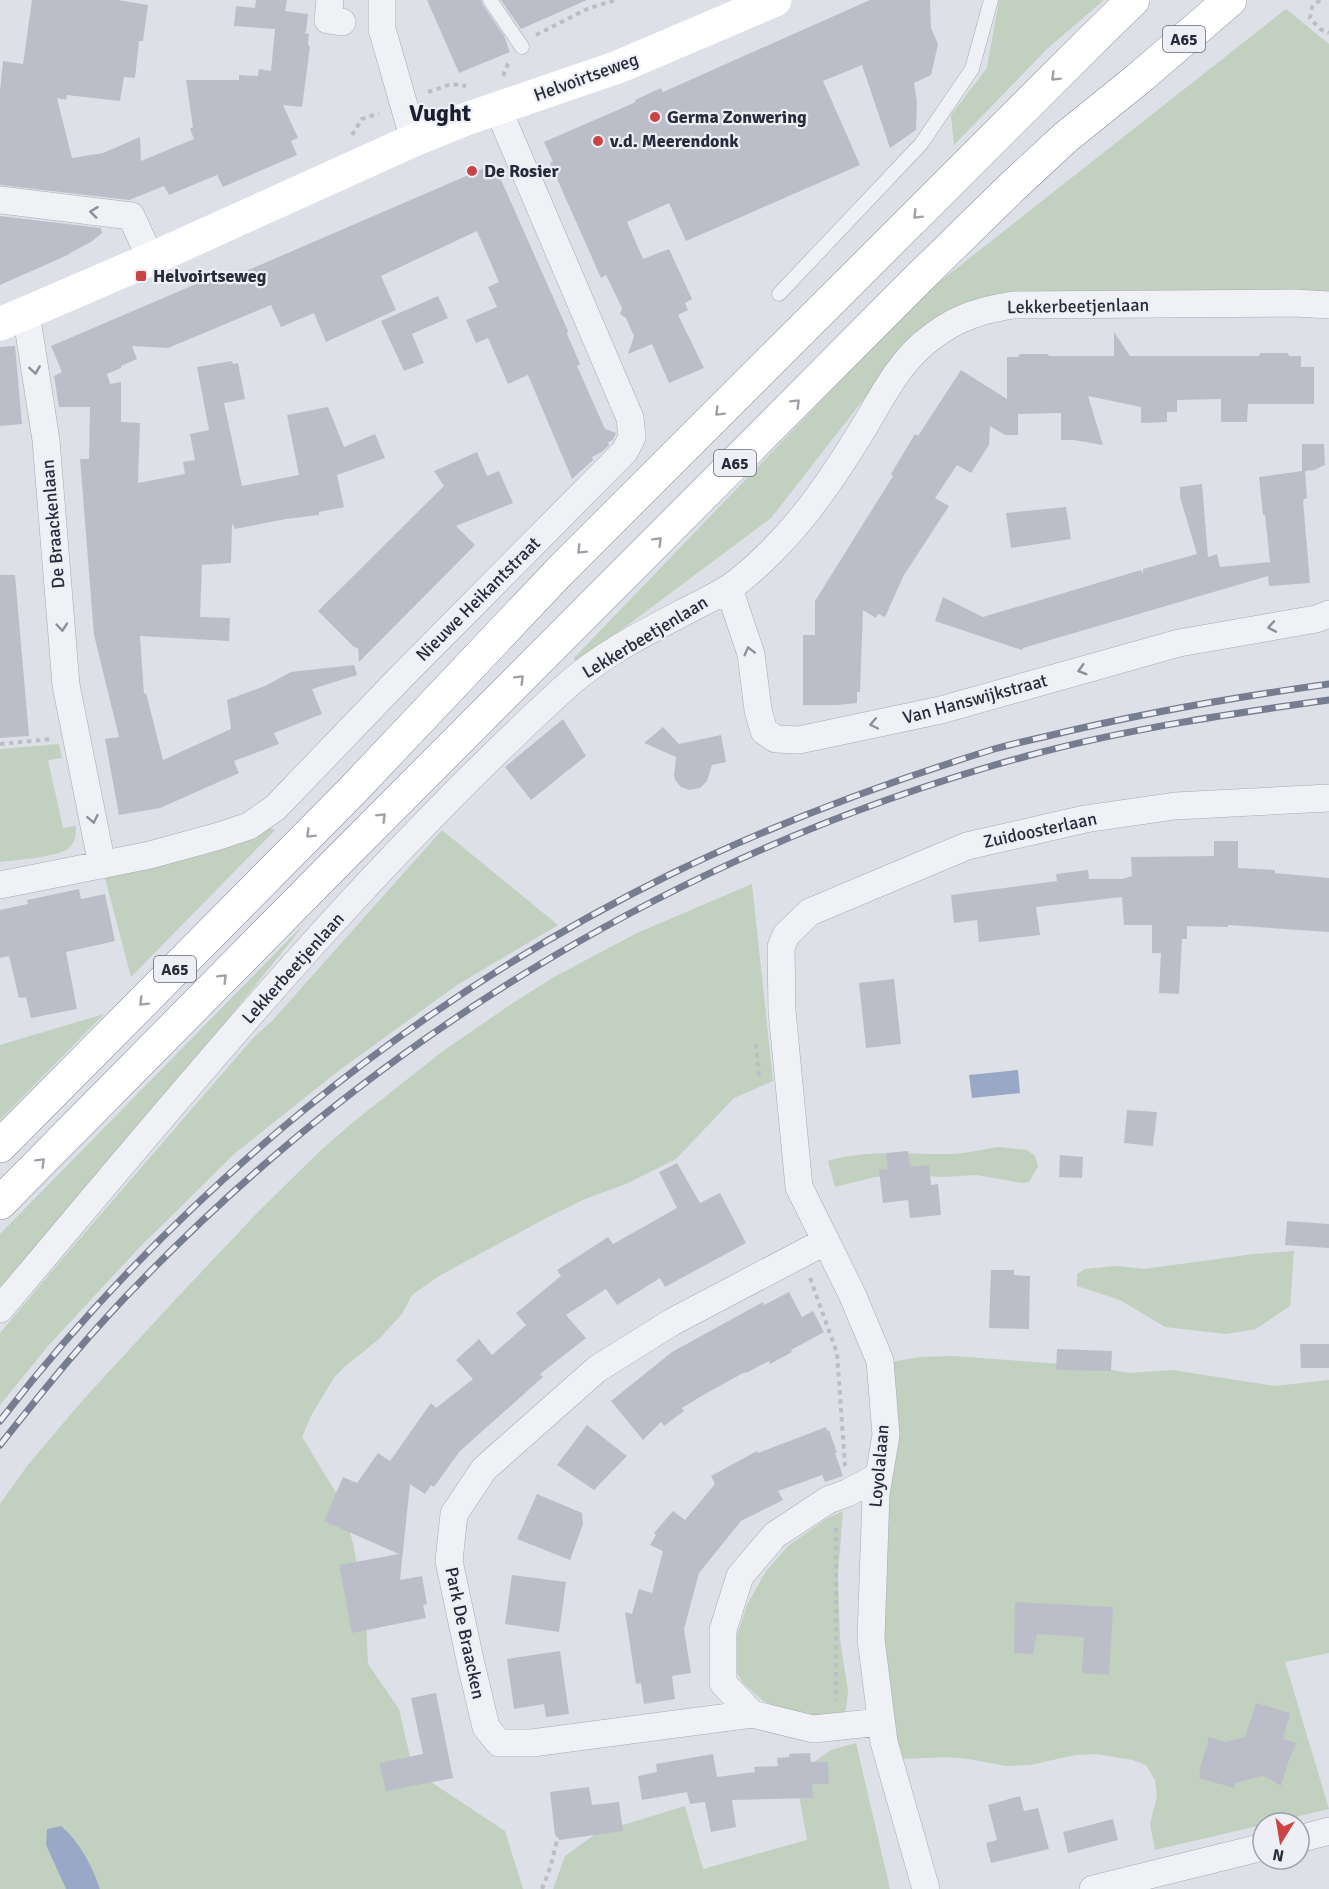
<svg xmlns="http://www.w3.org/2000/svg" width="1329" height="1889" font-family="Signika,sans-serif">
<rect width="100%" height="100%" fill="#dde0e7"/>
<path fill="#c1d0bf" d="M 999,0 L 1104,0 L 1047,49 L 954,145 L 951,115 L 987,68 Z
M 1286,9 L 1329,44 L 1329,294 L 1014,299 L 895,359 L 771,518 L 577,663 L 574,658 L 924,294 Z
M 59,744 L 62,758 L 48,760 L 63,828 L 76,826 C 76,833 76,842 69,848 C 59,857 15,860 0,862 L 0,749 Z
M 266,826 L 275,830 L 131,977 L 105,878 L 204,855 L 223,849 Z
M 442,830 L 558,925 L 457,985 L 337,1072 L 234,1154 L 139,1248 L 48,1346 L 0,1405 L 0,1333 L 63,1258 L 255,1036 L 272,1021 Z
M 752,884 L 773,1081 L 734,1098 L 676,1159 L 626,1184 L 585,1199 L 548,1217 L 439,1276 L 412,1295 L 402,1314 L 379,1339 L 342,1369 L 333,1379 L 311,1416 L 302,1437 L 341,1501 L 353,1543 L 366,1614 L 368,1664 L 399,1709 L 413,1770 L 505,1831 L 523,1889 L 100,1889 L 95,1877 L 46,1845 L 66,1889 L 0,1889 L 0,1504 L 27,1466 L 82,1401 L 174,1301 L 258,1212 L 319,1152 L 352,1123 L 443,1051 L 516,1001 L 554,977 L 637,933 Z
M 306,922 C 208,1046 105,1168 0,1287 L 0,1234 Z
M 104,1014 L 0,1120 L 0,1045 Z
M 999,1147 L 1027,1150 L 1035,1156 L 1038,1166 L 1029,1182 L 1022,1183 L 977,1175 L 943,1177 L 908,1175 L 875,1177 L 835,1187 L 828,1161 C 868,1149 912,1155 953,1154 C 969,1153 984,1149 999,1147 Z
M 1294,1251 L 1290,1306 L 1256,1329 L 1226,1334 L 1165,1327 L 1120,1300 L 1077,1286 L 1077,1274 L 1085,1269 L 1117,1266 L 1144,1269 L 1254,1254 Z
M 952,1356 L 1088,1366 L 1129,1373 L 1172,1370 L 1275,1386 L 1329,1380 L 1329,1653 L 1285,1662 L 1329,1809 L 1155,1850 L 1150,1824 L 1157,1796 L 1155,1780 L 1146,1765 L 1133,1760 L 1097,1754 L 1075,1755 L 1030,1765 L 1006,1766 L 969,1759 L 947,1757 L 901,1759 L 883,1677 L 886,1363 L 920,1357 Z
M 843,1511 L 838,1575 L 840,1639 L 848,1691 L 846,1710 L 831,1720 L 787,1714 L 762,1700 L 743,1683 L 735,1669 L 735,1642 L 747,1605 L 766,1571 L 788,1546 L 826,1519 Z
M 856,1743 L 890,1889 L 553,1889 L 565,1856 L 597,1833 L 685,1806 L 703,1869 L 807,1840 L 800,1801 L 808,1766 L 831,1750 Z"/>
<path fill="#99a8c6" d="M 1018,1070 L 1020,1093 L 972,1098 L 969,1075 Z
M 61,1826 C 80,1842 92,1866 100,1889 L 66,1889 L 46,1845 L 47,1829 Z"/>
<path fill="#bbbec9" d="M 32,0 L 118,0 L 148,5 L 143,41 L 139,41 L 135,78 L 124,77 L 120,101 L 67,95 L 66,100 L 57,98 L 72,158 L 103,153 L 140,137 L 141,161 L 194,139 L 190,129 L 193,127 L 186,80 L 239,80 L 239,75 L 258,76 L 259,69 L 271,71 L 275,29 L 234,26 L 236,6 L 255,8 L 256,0 L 287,0 L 285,11 L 308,14 L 306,32 L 304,33 L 309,34 L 308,44 L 310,47 L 302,107 L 283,105 L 298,138 L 291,141 L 297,155 L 223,187 L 217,175 L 169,195 L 164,186 L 129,200 L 0,185 L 0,91 L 3,61 L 23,64 Z
M 427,0 L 481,0 L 483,5 L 504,36 L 510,52 L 459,73 Z
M 501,0 L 587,0 L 521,29 Z
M 870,0 L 930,0 L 931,28 L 938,44 L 931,75 L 914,83 L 917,102 L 916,130 L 890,148 L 862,65 L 823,81 L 860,165 L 686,241 L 669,203 L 627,222 L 643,259 L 669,249 L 692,299 L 685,303 L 688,310 L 678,315 L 704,368 L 669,383 L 652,344 L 628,354 L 634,336 L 626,318 L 620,314 L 622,308 L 606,275 L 601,278 L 550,163 L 553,162 L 544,142 L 636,102 L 635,100 L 661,88 L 663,92 Z
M 494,164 L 568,331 L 567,334 L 580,364 L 577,366 L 605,429 L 616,433 L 613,440 L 608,442 L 609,445 L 602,452 L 592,457 L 593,460 L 572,479 L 528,375 L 508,384 L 488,338 L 476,343 L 466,320 L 497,307 L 488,287 L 499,282 L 477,231 L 381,276 L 396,310 L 326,342 L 314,313 L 281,327 L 271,305 L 168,348 L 132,346 L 137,359 L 121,366 L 121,368 L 107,374 L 110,384 L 121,382 L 121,422 L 140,423 L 138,483 L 185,474 L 183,462 L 195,460 L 190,434 L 209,430 L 197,367 L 232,361 L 233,364 L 238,363 L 245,399 L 224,403 L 242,486 L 299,475 L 287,415 L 328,407 L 344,447 L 375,434 L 385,458 L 337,475 L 344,507 L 319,512 L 319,515 L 286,519 L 235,529 L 232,523 L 231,563 L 202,565 L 200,617 L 230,618 L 229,641 L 140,636 L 144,694 L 146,693 L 163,760 L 231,729 L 227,700 L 265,686 L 291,672 L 354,665 L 357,675 L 312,689 L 322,714 L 274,733 L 279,744 L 234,761 L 239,773 L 160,808 L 119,815 L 105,739 L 119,737 L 94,635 L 80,459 L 89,459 L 90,407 L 59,407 L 54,376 L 62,372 L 51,346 L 217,275 L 221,275 L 223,281 Z
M 0,216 L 101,228 L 102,233 L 91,242 L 70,253 L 70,254 L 0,285 Z
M 438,296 L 448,318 L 412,334 L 424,363 L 404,371 L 381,321 Z
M 1114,332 L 1130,356 L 1259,356 L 1260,353 L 1288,353 L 1289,356 L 1301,356 L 1301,367 L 1314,367 L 1314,404 L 1248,404 L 1247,422 L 1221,422 L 1221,399 L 1177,400 L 1177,412 L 1167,412 L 1167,422 L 1141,423 L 1141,407 L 1088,396 L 1103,445 L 1074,440 L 1061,440 L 1061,413 L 1018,414 L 1018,435 L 1005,435 L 990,426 L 989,445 L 971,473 L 957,465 L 935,498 L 949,506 L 904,575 L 885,617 L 878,614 L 876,618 L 863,610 L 860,692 L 857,692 L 857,703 L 838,705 L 803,705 L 803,635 L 815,635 L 815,601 L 893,476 L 891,474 L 915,434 L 918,436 L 961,370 L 1007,399 L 1007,357 L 1018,357 L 1020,354 L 1048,354 L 1049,356 L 1114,356 Z
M 15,346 L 22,424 L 0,426 L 0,347 Z
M 1302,444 L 1324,444 L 1325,465 L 1314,470 L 1305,471 L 1307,498 L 1303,500 L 1310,583 L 1269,586 L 1268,576 L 1023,648 L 1022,650 L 935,621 L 943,597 L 983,617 L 1141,570 L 1143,574 L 1143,569 L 1197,554 L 1180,497 L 1180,487 L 1202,484 L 1208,557 L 1217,554 L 1220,567 L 1270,562 L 1265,515 L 1263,515 L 1259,477 L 1302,471 Z
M 477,452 L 487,476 L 499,471 L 513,503 L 456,526 L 475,545 L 359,662 L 358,648 L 354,647 L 318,611 L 444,486 L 434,471 Z
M 1066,507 L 1071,539 L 1011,548 L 1006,513 Z
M 0,575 L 15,575 L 29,736 L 0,738 Z
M 563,719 L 586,756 L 531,800 L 505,767 Z
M 663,727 L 679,744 L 721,735 L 726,762 L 712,765 L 707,781 L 700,788 L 689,790 L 681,787 L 675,780 L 674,775 L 676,757 L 644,743 Z
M 1214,841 L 1238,841 L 1238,868 L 1275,870 L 1275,873 L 1329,878 L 1329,932 L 1228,925 L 1228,927 L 1187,926 L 1187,939 L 1182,939 L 1179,994 L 1159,993 L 1161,953 L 1152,953 L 1152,925 L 1124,925 L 1122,897 L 1036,907 L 1040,935 L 979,942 L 977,920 L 954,923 L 951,895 L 1057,881 L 1056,874 L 1088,870 L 1089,879 L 1122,879 L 1132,876 L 1131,857 L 1214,856 Z
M 79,889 L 81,899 L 105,894 L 115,941 L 66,952 L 77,1009 L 31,1018 L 26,997 L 19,998 L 9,956 L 0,958 L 0,910 L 28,904 L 27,900 Z
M 894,979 L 901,1044 L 866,1048 L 859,983 Z
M 1127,1110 L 1157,1112 L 1153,1146 L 1124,1143 Z
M 908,1151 L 910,1167 L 929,1165 L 931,1185 L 938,1184 L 941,1215 L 910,1218 L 908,1200 L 883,1203 L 879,1170 L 888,1169 L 886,1153 Z
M 1060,1155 L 1083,1157 L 1082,1178 L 1059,1177 Z
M 677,1163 L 700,1203 L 720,1193 L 746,1243 L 665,1287 L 660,1278 L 617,1305 L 606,1289 L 566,1315 L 586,1338 L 540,1374 L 543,1377 L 460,1451 L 434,1487 L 431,1485 L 425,1494 L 410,1484 L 400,1580 L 422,1576 L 427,1604 L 423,1605 L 426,1618 L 352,1633 L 339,1565 L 399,1554 L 324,1521 L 343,1477 L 357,1483 L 378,1453 L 390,1461 L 431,1403 L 436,1408 L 473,1379 L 456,1360 L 479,1339 L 492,1355 L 526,1325 L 516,1313 L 561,1276 L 557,1270 L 608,1237 L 613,1244 L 677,1208 L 659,1172 Z
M 1287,1221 L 1329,1224 L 1329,1248 L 1285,1245 Z
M 991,1270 L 1014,1270 L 1014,1275 L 1030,1276 L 1029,1329 L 989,1328 Z
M 789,1292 L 802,1317 L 813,1311 L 824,1332 L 791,1350 L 792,1352 L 770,1364 L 769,1361 L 746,1373 L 745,1372 L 703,1395 L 682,1408 L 684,1411 L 664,1426 L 661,1422 L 643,1440 L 611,1401 L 672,1352 L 763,1302 L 764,1305 Z
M 1300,1344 L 1329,1344 L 1329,1368 L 1301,1368 Z
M 1057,1349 L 1112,1351 L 1111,1371 L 1056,1370 Z
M 587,1425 L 627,1456 L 594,1490 L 557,1465 Z
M 826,1427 L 827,1431 L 829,1430 L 837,1453 L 835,1453 L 843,1476 L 825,1482 L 822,1475 L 778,1491 L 783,1500 L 741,1521 L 699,1573 L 684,1629 L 691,1673 L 672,1676 L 675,1699 L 644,1704 L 641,1683 L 636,1684 L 625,1612 L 632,1614 L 639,1589 L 652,1593 L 663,1551 L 650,1545 L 656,1535 L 654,1533 L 673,1511 L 685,1520 L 715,1484 L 711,1476 L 757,1451 L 758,1453 Z
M 537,1494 L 582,1513 L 583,1524 L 570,1560 L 517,1539 Z
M 512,1575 L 566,1582 L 559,1632 L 505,1624 Z
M 1015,1602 L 1113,1607 L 1109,1675 L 1082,1673 L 1084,1637 L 1037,1634 L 1033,1654 L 1014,1653 Z
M 560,1651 L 569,1714 L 546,1717 L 544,1704 L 514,1709 L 507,1659 Z
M 436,1693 L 453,1778 L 386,1791 L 379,1763 L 423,1754 L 411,1698 Z
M 1256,1703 L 1290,1713 L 1283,1739 L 1297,1743 L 1289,1759 L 1281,1786 L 1270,1779 L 1262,1776 L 1235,1783 L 1234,1788 L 1199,1778 L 1201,1773 L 1199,1772 L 1209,1737 L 1225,1742 L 1245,1737 Z
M 810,1753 L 811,1762 L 828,1762 L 829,1784 L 812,1784 L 813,1798 L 732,1800 L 736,1827 L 711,1832 L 705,1802 L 690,1804 L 687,1792 L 642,1800 L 638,1776 L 657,1772 L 656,1764 L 713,1754 L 717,1777 L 755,1772 L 754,1767 L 778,1766 L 777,1758 L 789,1757 L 789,1754 Z
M 589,1787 L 592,1805 L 619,1802 L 623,1831 L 559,1840 L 558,1835 L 555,1835 L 550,1792 Z
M 1020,1796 L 1024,1811 L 1038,1808 L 1049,1849 L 991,1863 L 986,1843 L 997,1840 L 988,1805 Z
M 1113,1819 L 1118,1840 L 1068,1853 L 1063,1832 Z"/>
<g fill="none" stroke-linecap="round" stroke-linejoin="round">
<g stroke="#a6aab4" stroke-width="15">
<path id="lane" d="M 490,0 L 522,47
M 779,294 L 921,144 L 972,69 L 991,0"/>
</g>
<g stroke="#a6aab4" stroke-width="28">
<path id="street" d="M 330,0 L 328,20 L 342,22
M 382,0 L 382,29 L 414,140
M 0,200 L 131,216 L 151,259
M 26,313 L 46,440 L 66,685 L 102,865
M 729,589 L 751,654 L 758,710 L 764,731 L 776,739 L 799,740 L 941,710 L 1179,643 L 1316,619 L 1329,614
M 0,885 L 150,855 L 219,836 L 249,826 L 275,808 L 400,678 L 625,451 L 632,437 L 630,418 L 498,109
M 0,1309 C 180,1096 356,879 562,690 C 598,656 646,632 690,609 C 703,602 717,596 729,588 C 744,578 760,563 773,550 C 810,513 840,467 867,422 C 885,391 903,357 933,336 C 958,317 982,310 1013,305 L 1294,303 L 1329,305
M 879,1476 L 847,1493 L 828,1500 L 775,1535 L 740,1576 L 723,1630 L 723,1683 L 752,1714 L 813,1729 L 881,1722
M 752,1714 L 532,1743 L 499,1743 L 486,1727 L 470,1660 L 449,1561 L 454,1514 L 484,1469 L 597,1369 L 672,1322 L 826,1241
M 1299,1839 L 1329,1831
M 926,1889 L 884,1742 L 871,1639 L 876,1494 L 886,1435 L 880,1361 L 852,1294 L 799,1187 L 782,1011 L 781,947 L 786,935 L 810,912 L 967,846 L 1085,819 L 1175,806 L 1329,798
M 1093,1889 L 1263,1847"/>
</g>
<g stroke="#9da2b2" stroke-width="34">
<path id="primary" d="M 1096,36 L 1133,0
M 1138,79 L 1230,0"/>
</g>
<g stroke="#858b9d" stroke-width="34">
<path id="highway" d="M 0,1146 L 351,792 L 560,571 L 1096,36
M 0,1203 L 341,858 L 919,278 L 1012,187 L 1066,137 L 1138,79"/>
</g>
<path stroke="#bcbec5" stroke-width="4" stroke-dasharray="4.5 4.5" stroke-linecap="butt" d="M 1320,0 L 1312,7 L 1310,18 L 1320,29 L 1329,33
M 536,35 L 587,9 L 615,0
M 503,76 L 509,61
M 428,92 L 451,84 L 466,86
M 352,135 L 362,119 L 379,113
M 0,744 L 52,739
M 756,1044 L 759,1076
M 810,1278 L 837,1353 L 845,1466
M 836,1528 L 836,1700
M 542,1889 L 550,1868 L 564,1813"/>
<use href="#lane" stroke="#f0f1f5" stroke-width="14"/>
<use href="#street" stroke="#f0f1f5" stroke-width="27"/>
<path stroke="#fff" stroke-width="33" d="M 0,324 L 151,259 L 414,140 L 466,119 L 618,67 L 775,0"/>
<use href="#primary" stroke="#fff" stroke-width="33"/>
<use href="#highway" stroke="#fff" stroke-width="33"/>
<g stroke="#777d90" stroke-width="7">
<path id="rail" d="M 0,1421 C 177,1192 410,1003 669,875 C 772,825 881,784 991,750 C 1011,744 1031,740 1052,735 C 1143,713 1236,697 1329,684
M 0,1445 C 46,1387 92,1330 144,1278 C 387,1029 692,847 1027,756 C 1126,729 1228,714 1329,700"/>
</g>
<use href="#rail" stroke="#edeff5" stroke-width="4.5" stroke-dasharray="14" stroke-linecap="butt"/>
</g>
<defs><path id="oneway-chevron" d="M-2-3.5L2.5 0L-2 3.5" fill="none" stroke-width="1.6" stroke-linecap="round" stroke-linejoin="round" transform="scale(1.5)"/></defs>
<g stroke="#9ea0a8">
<use href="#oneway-chevron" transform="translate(1055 77) rotate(135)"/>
<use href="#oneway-chevron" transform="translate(917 215) rotate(135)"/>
<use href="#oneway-chevron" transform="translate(796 403) rotate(-45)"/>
<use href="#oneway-chevron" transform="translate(719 412) rotate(135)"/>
<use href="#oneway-chevron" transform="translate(658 541) rotate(-45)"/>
<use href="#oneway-chevron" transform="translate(581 550) rotate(135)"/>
<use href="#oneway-chevron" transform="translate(520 679) rotate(-45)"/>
<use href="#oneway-chevron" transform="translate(382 817) rotate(-45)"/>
<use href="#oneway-chevron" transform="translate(310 834) rotate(135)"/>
<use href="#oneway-chevron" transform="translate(223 978) rotate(-45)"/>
<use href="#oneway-chevron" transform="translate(143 1002) rotate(135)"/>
<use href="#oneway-chevron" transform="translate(41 1162) rotate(-45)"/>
</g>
<g stroke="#8c8e99">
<use href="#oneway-chevron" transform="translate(94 212) rotate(-173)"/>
<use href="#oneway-chevron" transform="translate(35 370) rotate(81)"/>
<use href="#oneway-chevron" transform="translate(62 627) rotate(85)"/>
<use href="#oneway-chevron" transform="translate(1272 627) rotate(170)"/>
<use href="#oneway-chevron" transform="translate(749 651) rotate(-104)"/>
<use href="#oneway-chevron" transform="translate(1082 670) rotate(164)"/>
<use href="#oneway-chevron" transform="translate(874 724) rotate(168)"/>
<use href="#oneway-chevron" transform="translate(93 819) rotate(79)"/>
</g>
<g fill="#ca4445" stroke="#edeff5" stroke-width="2">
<circle cx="655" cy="117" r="6"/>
<circle cx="598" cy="141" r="6"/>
<circle cx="472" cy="171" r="6"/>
<rect x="135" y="270" width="12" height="12" rx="3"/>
</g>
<g text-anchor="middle" stroke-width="4.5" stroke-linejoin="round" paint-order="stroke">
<g fill="#edeff5" stroke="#626674" stroke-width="1.5">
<rect x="1163" y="26" width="42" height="26" rx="4.5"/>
<rect x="714" y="450" width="42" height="26" rx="4.5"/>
<rect x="154" y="956" width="42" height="26" rx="4.5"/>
</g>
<g font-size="16" font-weight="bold" fill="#272c3d">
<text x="1184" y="45">A65</text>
<text x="735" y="469">A65</text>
<text x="175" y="975">A65</text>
</g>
<g font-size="18" fill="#272c3d" stroke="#edeff5">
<text transform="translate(586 77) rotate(-20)" y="6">Helvoirtseweg</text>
<text transform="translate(1078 306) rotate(-1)" y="6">Lekkerbeetjenlaan</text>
<text transform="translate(53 524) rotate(-95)" y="6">De Braackenlaan</text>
<text transform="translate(478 599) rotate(-45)" y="6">Nieuwe Heikantstraat</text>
<text transform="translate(645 637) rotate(-31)" y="6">Lekkerbeetjenlaan</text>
<text transform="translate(975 699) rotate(-15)" y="6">Van Hanswijkstraat</text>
<text transform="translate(1040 830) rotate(-12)" y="6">Zuidoosterlaan</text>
<text transform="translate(293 968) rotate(-48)" y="6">Lekkerbeetjenlaan</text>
<text transform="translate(879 1466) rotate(-85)" y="6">Loyolalaan</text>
<text transform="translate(465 1633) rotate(78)" y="6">Park De Braacken</text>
</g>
<g font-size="18" font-weight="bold" fill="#272c3d" stroke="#edeff5" text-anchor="start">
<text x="667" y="123">Germa Zonwering</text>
<text x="610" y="147">v.d. Meerendonk</text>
<text x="484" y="177">De Rosier</text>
<text x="153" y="282">Helvoirtseweg</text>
</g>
<g font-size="24" font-weight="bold" fill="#1a1e2e" stroke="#edeff5">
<text x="440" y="121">Vught</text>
</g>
</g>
<g transform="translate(1281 1841) rotate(191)"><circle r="28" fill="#edeff5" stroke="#9ea1ab" stroke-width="1.5"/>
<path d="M0-4.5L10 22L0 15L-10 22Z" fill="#ca4445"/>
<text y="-9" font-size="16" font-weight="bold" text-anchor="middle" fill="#272c3d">N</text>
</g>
</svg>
